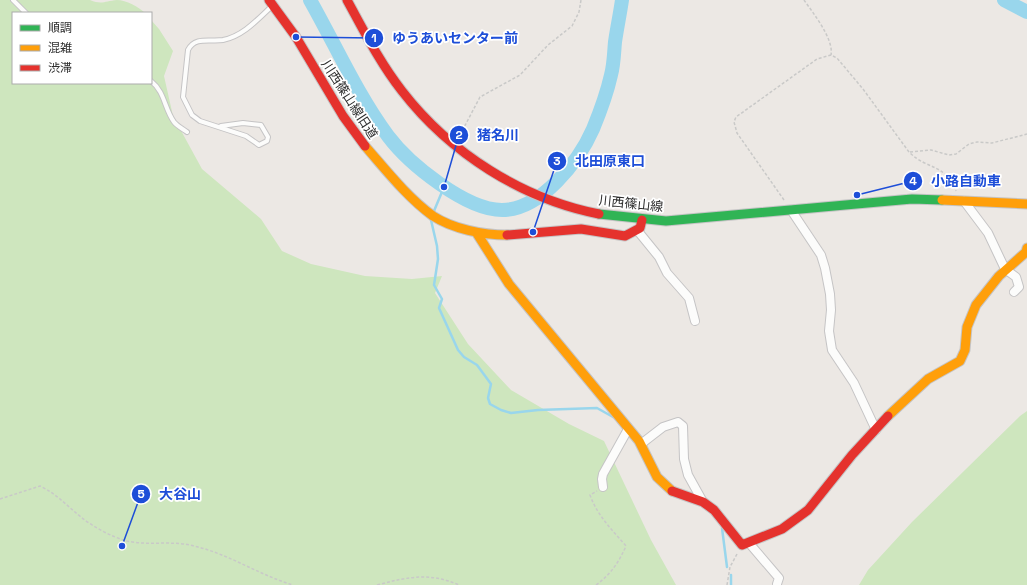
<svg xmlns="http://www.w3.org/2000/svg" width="1027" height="585" font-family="'Space Grotesk','Noto Sans JP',sans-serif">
<rect width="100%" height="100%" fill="#ece8e4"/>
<path fill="#cee6be" d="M 0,0 L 90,0 C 102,5 105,1 117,0 C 126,0 139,7 145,13 L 13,13 L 13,83 L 151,83 L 151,20 L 159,29 L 173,51 L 164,76 L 173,116 L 202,169 L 261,219 L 282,251 L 311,264 L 365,276 L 412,279 L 442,276 L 435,293 L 468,344 L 511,390 L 569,424 L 604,441 L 651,540 L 676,585 L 0,585 Z
M 1027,411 L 1027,585 L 859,585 L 868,570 L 912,522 L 1020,416 Z"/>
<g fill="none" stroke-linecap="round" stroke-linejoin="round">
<path stroke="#99d6ec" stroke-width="2.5" d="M 434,211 L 444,187
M 431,220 L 437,246 L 438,259 L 434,285 L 442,299 L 439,308 L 458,350 L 464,357 L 477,365 L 491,384 L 488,398 L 490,404 L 501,410 L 511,413 L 538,410 L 597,408 L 613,417
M 722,528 L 727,567
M 731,575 L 731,585"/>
<path stroke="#99d6ec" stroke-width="14" d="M 310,0 C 336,46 357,94 388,136 C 409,164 466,210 502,210 C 541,210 579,161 593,129 C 600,112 607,93 611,75 C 614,64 614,52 615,42 C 617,28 620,14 622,0
M 1004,0 L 1027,12"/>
<g stroke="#c5c4c5" stroke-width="6">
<path id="lane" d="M 13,0 L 26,13
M 151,81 C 165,92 164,108 174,122 C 177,126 183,129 187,132
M 221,126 L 243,123 L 261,125 L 268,137 L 267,141 L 259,145 L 246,136 L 200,121 L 192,115 L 183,97 L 188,50 C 195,36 210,42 223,40 C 243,36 257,20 272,6"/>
</g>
<g stroke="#c5c4c5" stroke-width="10">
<path id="street" d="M 964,201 L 988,233 L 1005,269 L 1016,277 L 1019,287 L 1014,292
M 791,210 L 821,255 L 825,268 L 830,294 L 831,310 L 829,331 L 832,350 L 854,383 L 876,430
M 637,230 L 659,257 L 667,273 L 689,298 L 695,321
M 641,444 L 663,427 L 678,422 L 683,426 L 684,459 L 688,475 L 703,502
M 603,487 L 602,479 L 603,474 L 627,431
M 749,543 L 779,578 L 777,584"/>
</g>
<g stroke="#c5c4c5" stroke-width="11">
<path id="fast" d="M 599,214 L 666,221 L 912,199 L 942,200"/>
</g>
<g stroke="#c5c4c5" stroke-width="11">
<path id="slow" d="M 365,146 C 386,170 407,197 433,216 C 453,229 483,235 507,235
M 942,200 L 1027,204
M 476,232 L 509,284 L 639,441 L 657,477 L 672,491
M 888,416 L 928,379 L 960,361 L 965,350 L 967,327 L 976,305 L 999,276 L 1026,252 L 1027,248"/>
</g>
<g stroke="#c5c4c5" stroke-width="11">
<path id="jam" d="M 269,0 L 296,37 L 343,116 L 365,146
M 347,0 C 364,31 380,63 402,91 C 450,153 522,199 599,214
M 507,235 L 581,229 L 625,236 L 640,228 L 642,220
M 672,491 L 703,502 L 714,510 L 742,545 L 782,529 L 808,510 L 852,455 L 888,416"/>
</g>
<path stroke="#c9c9c8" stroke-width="1.5" stroke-dasharray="3 2" stroke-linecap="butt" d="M 804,0 C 813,13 834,39 831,55
M 460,135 L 480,97 L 520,75 L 548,45 L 572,26 L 579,12 L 581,0
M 910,152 L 931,150 L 949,155 L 956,154 L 969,144 L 977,142 L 992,143 L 1027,134
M 784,200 L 737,133 L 734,122 L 736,117 L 817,59 L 831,55 L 837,58 L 863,89 L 909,152 C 928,171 944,162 956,191
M 0,499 L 40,486 C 57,494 67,506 81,517 C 93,527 112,537 127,541 C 149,546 172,540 194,546 C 229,554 259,575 293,585
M 377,585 C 407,577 430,572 459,585
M 596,585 C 611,574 619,562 626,546 C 612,530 597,515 590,495 L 597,491
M 727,585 L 730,567 L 737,554"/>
<use href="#lane" stroke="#fcfcfb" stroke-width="4"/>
<use href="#street" stroke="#fcfcfb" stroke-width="8"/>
<use href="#fast" stroke="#30b455" stroke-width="9"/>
<use href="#slow" stroke="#ff9f0a" stroke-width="9"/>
<use href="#jam" stroke="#e5322d" stroke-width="9"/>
</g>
<g text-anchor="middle" stroke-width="3.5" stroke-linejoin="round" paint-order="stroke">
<g font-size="13" fill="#2e2e2e" stroke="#fff">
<text transform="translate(350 99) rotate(57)" y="5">川西篠山線旧道</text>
<text transform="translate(631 203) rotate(6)" y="5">川西篠山線</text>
</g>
</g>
<path fill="none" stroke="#1d4ed8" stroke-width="1.5" d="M296 37L374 38M444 187L459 135M533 232L557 161M857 195L913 181M122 546L141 494"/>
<g fill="#1d4ed8" stroke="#fff" stroke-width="1.5">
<circle cx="296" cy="37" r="4"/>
<circle cx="444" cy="187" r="4"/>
<circle cx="533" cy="232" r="4"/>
<circle cx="857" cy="195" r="4"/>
<circle cx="122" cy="546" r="4"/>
<circle cx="374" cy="38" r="10"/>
<circle cx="459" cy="135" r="10"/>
<circle cx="557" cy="161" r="10"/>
<circle cx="913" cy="181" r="10"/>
<circle cx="141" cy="494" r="10"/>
</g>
<g font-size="12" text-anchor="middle" font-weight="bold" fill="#fff">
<text x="374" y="42">1</text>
<text x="459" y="139">2</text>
<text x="557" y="165">3</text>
<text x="913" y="185">4</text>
<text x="141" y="498">5</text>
</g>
<g font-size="14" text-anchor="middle" font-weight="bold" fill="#1d4ed8" stroke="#fff" stroke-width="3.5" stroke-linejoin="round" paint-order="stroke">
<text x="455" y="43">ゆうあいセンター前</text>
<text x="498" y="140">猪名川</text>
<text x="610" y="166">北田原東口</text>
<text x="966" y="186">小路自動車</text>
<text x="180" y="499">大谷山</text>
</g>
<rect x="12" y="12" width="140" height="72" fill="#ffffff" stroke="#ababab"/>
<rect x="20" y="25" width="20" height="6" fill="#30b455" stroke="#ababab"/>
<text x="48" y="32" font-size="12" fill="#2e2e2e">順調</text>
<rect x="20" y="45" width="20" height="6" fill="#ff9f0a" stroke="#ababab"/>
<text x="48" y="52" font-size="12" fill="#2e2e2e">混雑</text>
<rect x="20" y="65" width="20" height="6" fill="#e5322d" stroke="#ababab"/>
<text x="48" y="72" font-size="12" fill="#2e2e2e">渋滞</text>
</svg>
